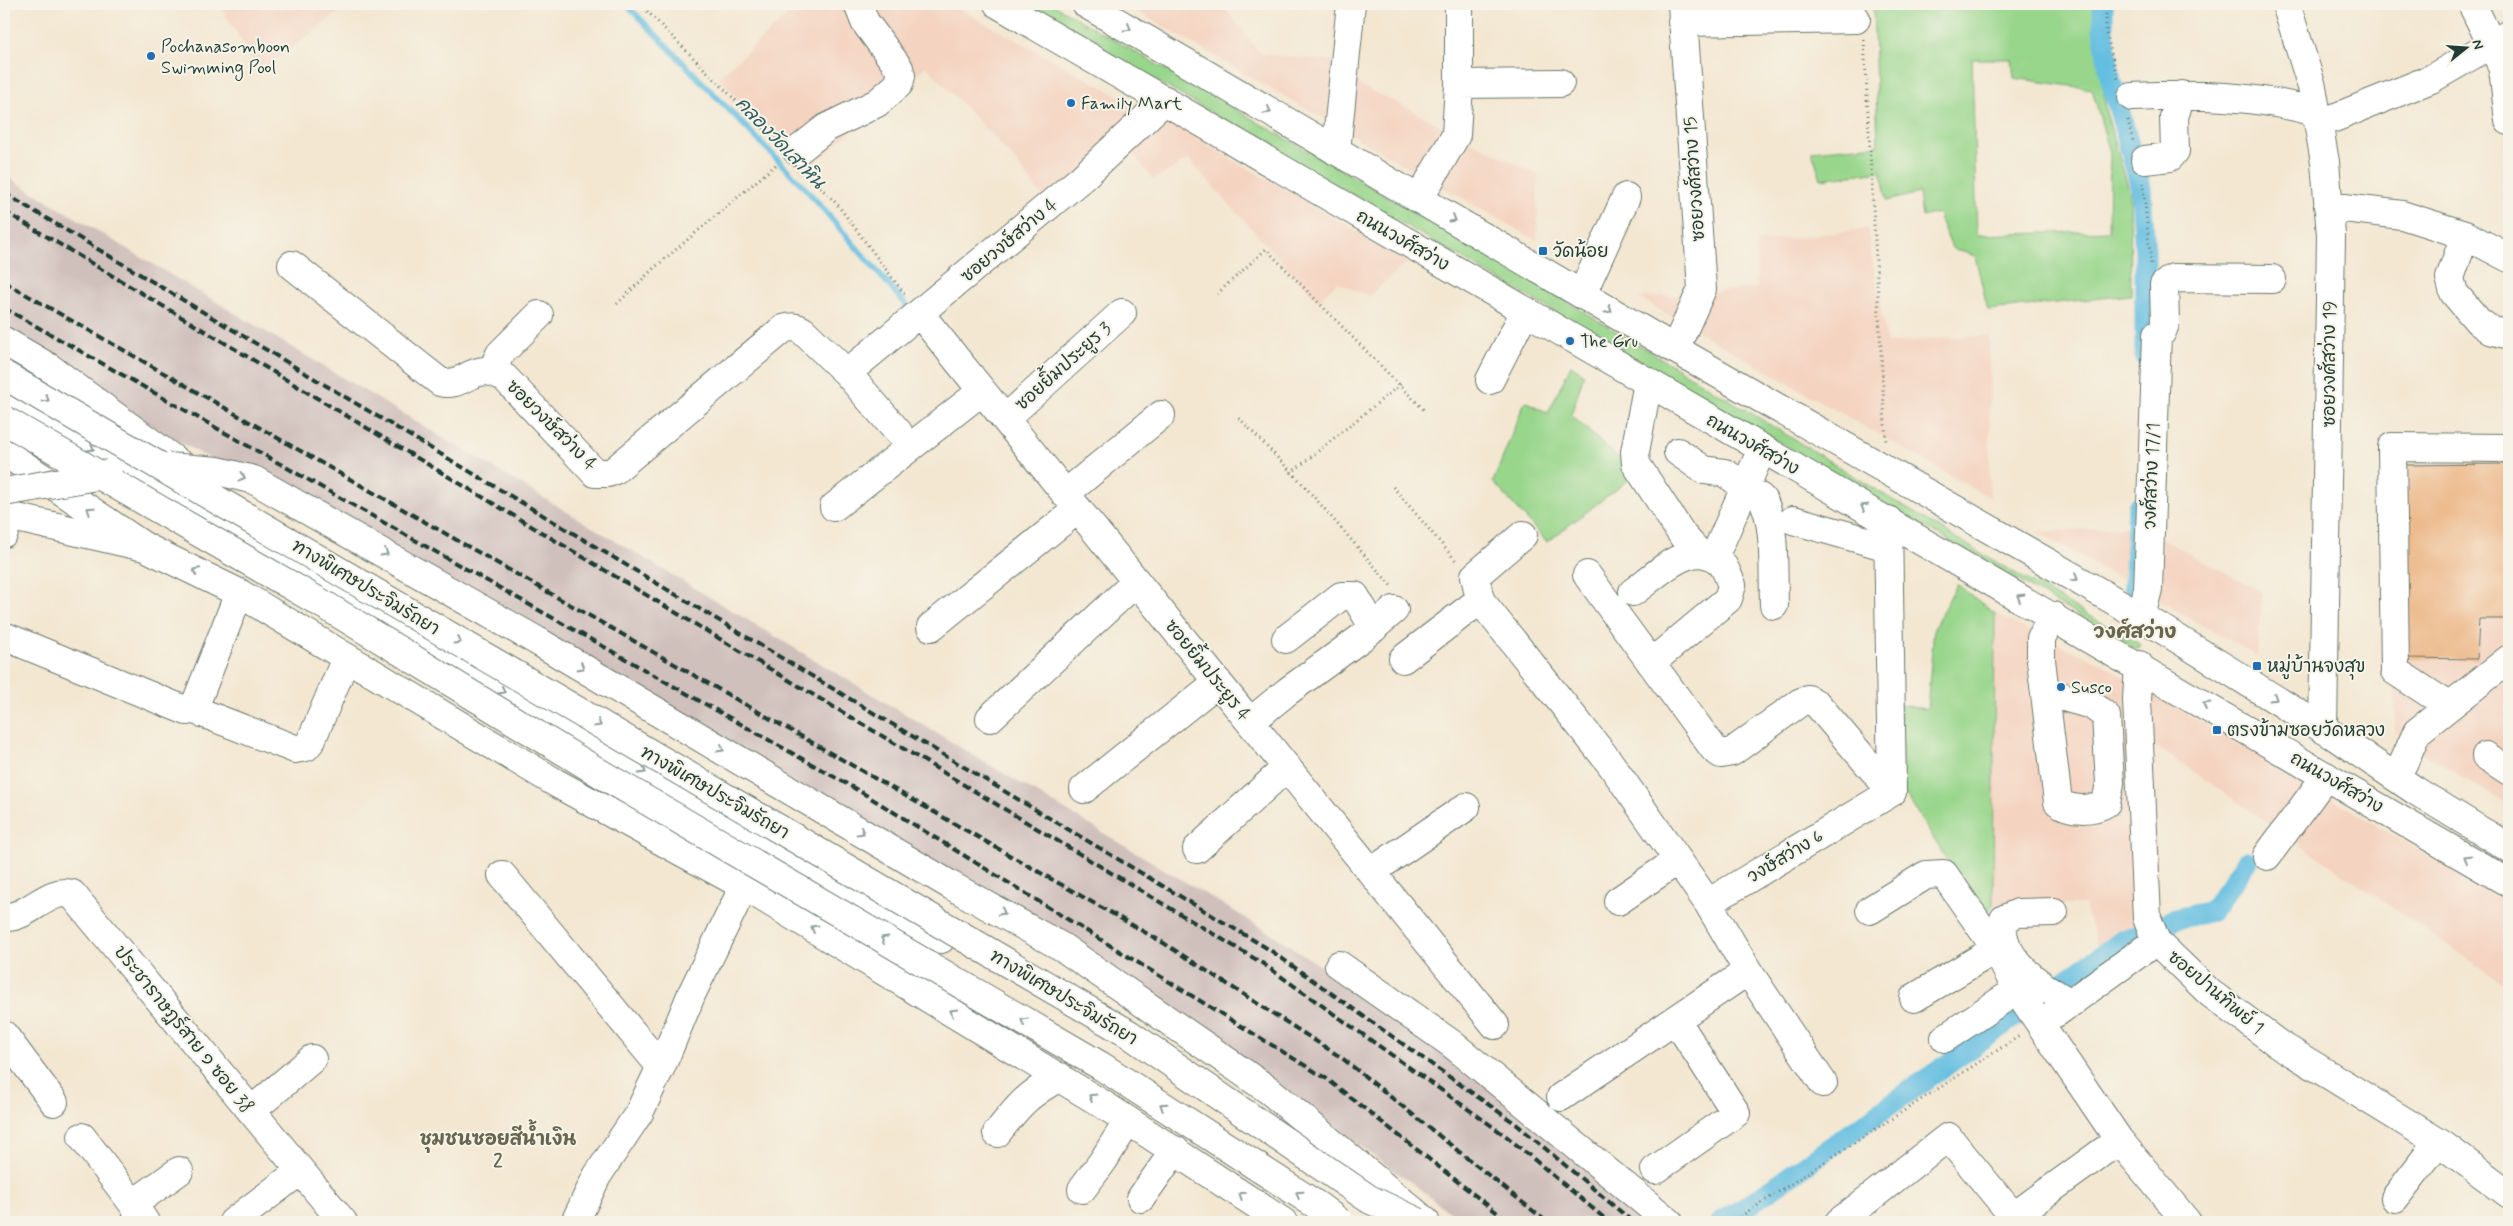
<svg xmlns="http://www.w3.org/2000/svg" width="2513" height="1226" font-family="Mynerve,'Playpen Sans Thai',sans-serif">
<rect width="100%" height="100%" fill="#f7f3e8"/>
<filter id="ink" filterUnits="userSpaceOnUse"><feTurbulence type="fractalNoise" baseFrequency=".02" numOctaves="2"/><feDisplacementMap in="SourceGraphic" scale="10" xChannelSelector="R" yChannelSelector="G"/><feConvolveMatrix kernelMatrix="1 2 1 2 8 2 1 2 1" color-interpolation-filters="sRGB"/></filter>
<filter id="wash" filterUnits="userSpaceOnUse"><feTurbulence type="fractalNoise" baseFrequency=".0096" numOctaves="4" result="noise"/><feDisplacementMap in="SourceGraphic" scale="20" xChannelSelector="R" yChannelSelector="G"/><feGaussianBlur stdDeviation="1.12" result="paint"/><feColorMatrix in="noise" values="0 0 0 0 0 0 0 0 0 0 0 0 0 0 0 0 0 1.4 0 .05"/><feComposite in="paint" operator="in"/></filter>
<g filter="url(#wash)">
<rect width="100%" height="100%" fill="#f3e7d1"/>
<path fill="#f4d3c0" d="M 219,4 L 350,4 L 260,72 Z
M 800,4 L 950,4 L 1192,136 L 1408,261 L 1369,296 L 1337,282 L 1318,301 L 1188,159 L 1154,180 L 1126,146 L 1054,212 L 1013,158 L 926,66 L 803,173 L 719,77 Z
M 1124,4 L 1222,4 L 1261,54 L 1334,61 L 1361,86 L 1401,105 L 1538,175 L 1537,241 Z
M 1867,229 L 1887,343 L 1989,335 L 1990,498 L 1639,298 L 1757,288 L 1756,242 Z
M 2394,435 L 2509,440 L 2509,805 L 2422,753 L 2395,732 Z
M 2126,527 L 2162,539 L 2262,592 L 2257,656 L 2037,532 Z
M 1995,614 L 2104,665 L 2509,903 L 2509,987 L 2151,743 L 2158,912 L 2171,930 L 2133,944 L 2103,965 L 2085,905 L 1993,905 Z"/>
<path fill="#d0c0bc" d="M 4,175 L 1274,935 L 1444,1049 L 1657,1222 L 1461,1222 L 1416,1186 L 1130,983 L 765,765 L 4,345 Z"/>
<path fill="#98d68b" stroke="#5c8a60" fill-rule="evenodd" d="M 1024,4 L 1052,4 C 1246,116 1442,226 1634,342 C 1803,443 1968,550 2141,645 L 2139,649 L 2134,648 Z
M 1873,4 L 2095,4 L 2106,112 L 2130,193 L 2131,295 L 1988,310 L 1975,256 L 1952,248 L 1937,213 L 1922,217 L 1919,193 L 1887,201 L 1881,171 L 1821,179 L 1812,151 L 1878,145 ZM 1972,59 L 2012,59 L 2014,78 L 2092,89 L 2110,153 L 2109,231 L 1977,235 Z
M 1571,365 L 1584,374 L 1571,415 L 1636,474 L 1547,542 L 1493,482 L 1525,401 L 1548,413 Z
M 1957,584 L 1995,614 L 1993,905 L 1984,918 L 1904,792 L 1900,705 L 1927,709 L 1934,628 Z"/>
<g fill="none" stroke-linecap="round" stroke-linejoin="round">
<path stroke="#63bee1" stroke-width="6" d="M 626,4 L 805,188 L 908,307"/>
<path stroke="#63bee1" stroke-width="21" d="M 2103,4 L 2103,29 L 2110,77 L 2141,188 L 2145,251 L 2145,356
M 2134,586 L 2138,507
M 1721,1222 L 1753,1202 L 2123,940 L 2176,919 L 2212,911 L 2247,861"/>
</g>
<g id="blocks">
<path fill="#ecb482" d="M 2509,464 L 2509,619 L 2479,619 L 2477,659 L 2405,658 L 2403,465 Z"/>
</g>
</g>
<g filter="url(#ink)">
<use href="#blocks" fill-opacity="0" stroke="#69786b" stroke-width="1"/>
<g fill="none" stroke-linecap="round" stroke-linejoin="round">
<g stroke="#69786b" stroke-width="30">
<path id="minor" d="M 2286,4 L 2312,87 L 2325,162 L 2331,235 L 2323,729
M 2472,4 L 2503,68 L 2509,121
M 1682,22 L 1856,19
M 1459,84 L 1560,83
M 2132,97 C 2196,94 2255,95 2316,112
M 2318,121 L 2334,118 L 2431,79 L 2509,34
M 797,151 L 826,128 L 877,103 L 899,84 L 901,76 L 899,68 L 865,22 L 858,4
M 1336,151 L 1351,4
M 2145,160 L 2170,157 L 2175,151 L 2174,117 L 2181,95
M 1419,199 L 1456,135 L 1459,84 L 1459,4
M 2328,206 L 2402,215 L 2465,235 L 2509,258
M 2465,235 L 2450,278 L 2454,293 L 2478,321 L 2490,330 L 2509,335
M 292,265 L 440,382 C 465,389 474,358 505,378 L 595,473 L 608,473 L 615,470 L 783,329 C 791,327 796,326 803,331 L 847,373 L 898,432
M 1582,294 L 1626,197
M 920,314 L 1495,1025
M 1675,349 L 1702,289 L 1682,4
M 492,371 L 500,354 L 539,315
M 847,373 L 1082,178 L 1165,100
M 1490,380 L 1525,311
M 1648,382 L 1635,452 L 1636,464 L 1683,536 L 1698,552
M 1005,419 L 1122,313
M 1678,452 L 1704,470 L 1725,473 L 1746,487
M 1065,494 L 1161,415
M 1743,494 C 1751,494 1759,494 1763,501 C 1776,522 1773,580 1774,605
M 834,507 L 982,391
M 1793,520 L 1888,547
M 4,533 L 9,516
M 1720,544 L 1762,449
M 1587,575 L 1714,749 L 1721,754 L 1732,752 L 1799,703 L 1808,699 L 1817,704 L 1892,792
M 1633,592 C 1657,575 1694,534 1722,564 C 1726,569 1729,579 1732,585 L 1728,599 L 1651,663
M 1480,600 L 1475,576 L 1523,535
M 2141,616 L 2148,589 L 2157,335 L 2162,332 L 2165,324 L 2164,285 L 2173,278 L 2272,279
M 931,627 L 1078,509
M 6,637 L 187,711 L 192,709 L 196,703 L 239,593
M 1286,639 L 1341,596 L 1355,596 L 1374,628
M 1403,659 L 1480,600 L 1610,763 L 1708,903
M 2139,665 L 2137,700 L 2147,918 L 2156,941 L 2210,993 L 2277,1043 L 2443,1145 L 2509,1194
M 2046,692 L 2092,705 L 2106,716 L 2110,783 L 2106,803 C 2093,811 2070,811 2058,802 L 2041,660 L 2041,638 L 2053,616
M 2449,706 L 2395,671 L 2392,447 L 2509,448
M 192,709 L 295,749 L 306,747 L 311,741 L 346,658
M 990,718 L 1136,582
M 1250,722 L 1288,691 L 1361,638 L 1394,610
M 2486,756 L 2509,771
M 2403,764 L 2417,732 L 2509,659
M 1084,789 L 1218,682
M 1197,849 L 1287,767
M 2267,856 L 2326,776
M 1371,872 L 1466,807
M 502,875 L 661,1067
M 1618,901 L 1678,860
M 1870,910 L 1926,875 L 1944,874 L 1996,949 L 2017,990 L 2119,1140 L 2187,1222
M 2054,912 L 2018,913 L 2004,919 C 1995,956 2043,989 2072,1003
M 4,917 C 28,919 48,887 72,894 L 343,1222
M 1339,965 L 1452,1044 L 1669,1222
M 1748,971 L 1823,1083
M 1914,998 L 1996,949
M 2056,1013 L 2156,941
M 4,1035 L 54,1102
M 1945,1038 L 2017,990
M 1561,1097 L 1748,971 L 1708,903 L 1892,792 L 1888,520
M 251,1111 L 312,1059
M 997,1133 C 1019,1105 1028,1094 1060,1077
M 82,1137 L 133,1204
M 1655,1170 L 1736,1113 L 1676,1020
M 1082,1189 L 1103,1161 L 1128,1121
M 1141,1198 L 1175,1150
M 2395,1198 L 2438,1142
M 2013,1217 L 2119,1140
M 145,1222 L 133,1204 L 179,1171
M 233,1222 L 300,1171
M 575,1222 L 597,1176 L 639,1113 L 665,1058 L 692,993 L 744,886
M 1839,1222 L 1948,1137 L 2018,1222"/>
</g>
<g stroke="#69786b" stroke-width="30">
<path id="major" d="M 998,4 L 2509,883
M 1086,4 L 1675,349 L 2141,616 L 2333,735 L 2416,791 L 2509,848
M 4,396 L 361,609
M 4,515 L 145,547 L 239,593 L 556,783 L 744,886 L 1104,1105 L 1283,1222
M 409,637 L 941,939"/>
</g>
<g stroke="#69786b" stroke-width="30">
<path id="highway" d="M 4,341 L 50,368 L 196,476
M 4,452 L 145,547
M 341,584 L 429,649
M 539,642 L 952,886 L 1062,947 L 1270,1091 L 1425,1221"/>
</g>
<path stroke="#69786b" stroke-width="3" stroke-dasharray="1 4" stroke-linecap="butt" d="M 640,4 L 776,141
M 2106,4 L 2106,32 L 2118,80
M 1864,40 L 1886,443
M 2128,120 L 2133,141
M 806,173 L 837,204 L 906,296
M 2143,183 L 2151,264
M 1217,294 L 1266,249 L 1426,412
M 617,304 L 653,269 L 778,163
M 1239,418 L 1301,482 L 1393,588
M 1291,473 L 1401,384
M 1393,487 L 1457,562
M 1732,1222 L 2021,1035"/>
<use href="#minor" stroke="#fff" stroke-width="28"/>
<use href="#major" stroke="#fff" stroke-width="28"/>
<use href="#highway" stroke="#fff" stroke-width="28"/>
<path stroke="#1f3d34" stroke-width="4" stroke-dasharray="8 4" stroke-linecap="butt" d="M 4,193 L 1270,950 L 1516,1124 L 1633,1222
M 4,211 L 1262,963 L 1506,1136 L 1609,1222
M 4,282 L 1162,942 L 1342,1058 L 1547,1222
M 4,308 L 861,792 L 1327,1079 L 1509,1222"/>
<g stroke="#69786b" stroke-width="30" stroke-linecap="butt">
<path id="highway-bridge" d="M 4,375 L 1129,1034 L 1369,1199 L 1418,1222
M 4,420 L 328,607 L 603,775 L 1101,1066 L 1318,1206 L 1339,1222
M 168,467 L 218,471 L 254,480 L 539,642
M 4,492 L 108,474"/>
</g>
<use href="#highway-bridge" stroke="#fff" stroke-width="28"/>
</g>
<defs><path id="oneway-chevron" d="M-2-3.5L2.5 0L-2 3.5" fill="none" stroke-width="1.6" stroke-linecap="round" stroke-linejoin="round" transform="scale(1.25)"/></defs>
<g stroke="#8f9e9a">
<use href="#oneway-chevron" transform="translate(1128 28) rotate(30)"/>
<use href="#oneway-chevron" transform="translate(1268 111) rotate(30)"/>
<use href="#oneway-chevron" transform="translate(1453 219) rotate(30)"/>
<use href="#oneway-chevron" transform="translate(1609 310) rotate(30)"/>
<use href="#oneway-chevron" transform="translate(46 399) rotate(30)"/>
<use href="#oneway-chevron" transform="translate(91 448) rotate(31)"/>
<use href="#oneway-chevron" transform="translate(242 477) rotate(14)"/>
<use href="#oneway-chevron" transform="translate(1864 507) rotate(-150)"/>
<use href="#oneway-chevron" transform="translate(90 510) rotate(-146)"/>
<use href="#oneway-chevron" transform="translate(385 553) rotate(30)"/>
<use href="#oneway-chevron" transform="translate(196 571) rotate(-153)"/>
<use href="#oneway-chevron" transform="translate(2075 578) rotate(30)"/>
<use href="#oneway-chevron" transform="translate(2020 597) rotate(-150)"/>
<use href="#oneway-chevron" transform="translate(458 641) rotate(31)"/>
<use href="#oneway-chevron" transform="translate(581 667) rotate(31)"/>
<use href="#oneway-chevron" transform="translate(502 691) rotate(30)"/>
<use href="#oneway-chevron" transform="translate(2274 698) rotate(32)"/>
<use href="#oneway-chevron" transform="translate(2206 705) rotate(-149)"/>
<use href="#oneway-chevron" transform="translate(598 724) rotate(31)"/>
<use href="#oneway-chevron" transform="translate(721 749) rotate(31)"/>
<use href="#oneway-chevron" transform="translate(643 771) rotate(30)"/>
<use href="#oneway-chevron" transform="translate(861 832) rotate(31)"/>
<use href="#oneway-chevron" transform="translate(2467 858) rotate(-150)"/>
<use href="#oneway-chevron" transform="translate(1002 912) rotate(28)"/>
<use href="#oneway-chevron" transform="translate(814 928) rotate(-149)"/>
<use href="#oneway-chevron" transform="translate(884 939) rotate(-150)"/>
<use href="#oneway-chevron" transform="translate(953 1012) rotate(-149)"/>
<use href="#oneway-chevron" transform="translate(1024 1021) rotate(-150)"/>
<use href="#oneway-chevron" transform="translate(1092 1097) rotate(-148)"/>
<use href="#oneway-chevron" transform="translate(1163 1106) rotate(-147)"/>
<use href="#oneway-chevron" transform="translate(1299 1194) rotate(-147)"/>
<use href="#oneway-chevron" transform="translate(1242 1195) rotate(-146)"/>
</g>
</g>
<g fill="#1f6fb2" stroke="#f7f3e8" stroke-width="2">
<circle cx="151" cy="56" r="5"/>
<circle cx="1071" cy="103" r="5"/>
<rect x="1538" y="246" width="10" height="10" rx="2.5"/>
<circle cx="1570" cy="341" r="5"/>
<rect x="2252" y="661" width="10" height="10" rx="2.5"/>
<circle cx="2061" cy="687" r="5"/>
<rect x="2212" y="725" width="10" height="10" rx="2.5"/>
</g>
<g text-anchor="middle" stroke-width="4" stroke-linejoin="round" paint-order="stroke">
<g font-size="18" fill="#1f3d34" stroke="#f7f3e8" text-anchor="start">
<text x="161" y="52">Pochanasomboon<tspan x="161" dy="21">Swimming Pool</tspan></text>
<text x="1081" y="109">Family Mart</text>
<text x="1553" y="257">วัดน้อย</text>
<text x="1580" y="347">The Gru</text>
<text x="2267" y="672">หมู่บ้านจงสุข</text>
<text x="2071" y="693">Susco</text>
<text x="2227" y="736">ตรงข้ามซอยวัดหลวง</text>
</g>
<g font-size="18" fill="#1f3d34" stroke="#f7f3e8">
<text transform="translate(1694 179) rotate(-94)" y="6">ซอยวงศ์สว่าง 15</text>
<text transform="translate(1009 240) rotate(-40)" y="6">ซอยวงษ์สว่าง 4</text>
<text transform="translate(1403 240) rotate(30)" y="6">ถนนวงศ์สว่าง</text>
<text transform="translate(2329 364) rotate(-90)" y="6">ซอยวงศ์สว่าง 19</text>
<text transform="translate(1063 366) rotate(-42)" y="6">ซอยยิ้มประยูร 3</text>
<text transform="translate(552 425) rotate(45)" y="6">ซอยวงษ์สว่าง 4</text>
<text transform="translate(1753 444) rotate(30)" y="6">ถนนวงศ์สว่าง</text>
<text transform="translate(2151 476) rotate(-88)" y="6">วงศ์สว่าง 17/1</text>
<text transform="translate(366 587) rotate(31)" y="6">ทางพิเศษประจิมรัถยา</text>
<text transform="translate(1208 670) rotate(51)" y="6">ซอยยิ้มประยูร 4</text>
<text transform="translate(2337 782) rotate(30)" y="6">ถนนวงศ์สว่าง</text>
<text transform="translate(715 792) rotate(30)" y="6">ทางพิเศษประจิมรัถยา</text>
<text transform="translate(1785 856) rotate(-31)" y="6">วงษ์สว่าง 6</text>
<text transform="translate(2216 992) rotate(40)" y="6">ซอยปานทิพย์ 1</text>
<text transform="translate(1064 997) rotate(31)" y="6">ทางพิเศษประจิมรัถยา</text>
<text transform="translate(184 1029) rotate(51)" y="6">ประชาราษฎร์สาย ๑ ซอย 38</text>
</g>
<g font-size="19" font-style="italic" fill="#305d5f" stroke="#f7f3e8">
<text transform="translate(781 142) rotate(46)" y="7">คลองวัดเสาหิน</text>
</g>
<g font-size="19" font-weight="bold" fill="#67674f" stroke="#f7f3e8">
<text x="498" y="1145">ชุมชนซอยสีน้ำเงิน<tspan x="498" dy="22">2</tspan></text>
</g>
<g font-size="20" font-weight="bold" fill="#67674f" stroke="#f7f3e8">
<text x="2135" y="638">วงศ์สว่าง</text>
</g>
</g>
<rect width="2513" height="1226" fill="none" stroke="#f7f3e8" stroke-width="20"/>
<g transform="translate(2466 48) rotate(73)" stroke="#f7f3e8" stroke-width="4" paint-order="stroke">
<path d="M0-4L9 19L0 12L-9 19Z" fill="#1f3d34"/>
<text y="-8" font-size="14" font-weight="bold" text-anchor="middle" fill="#1f3d34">N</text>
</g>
</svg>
